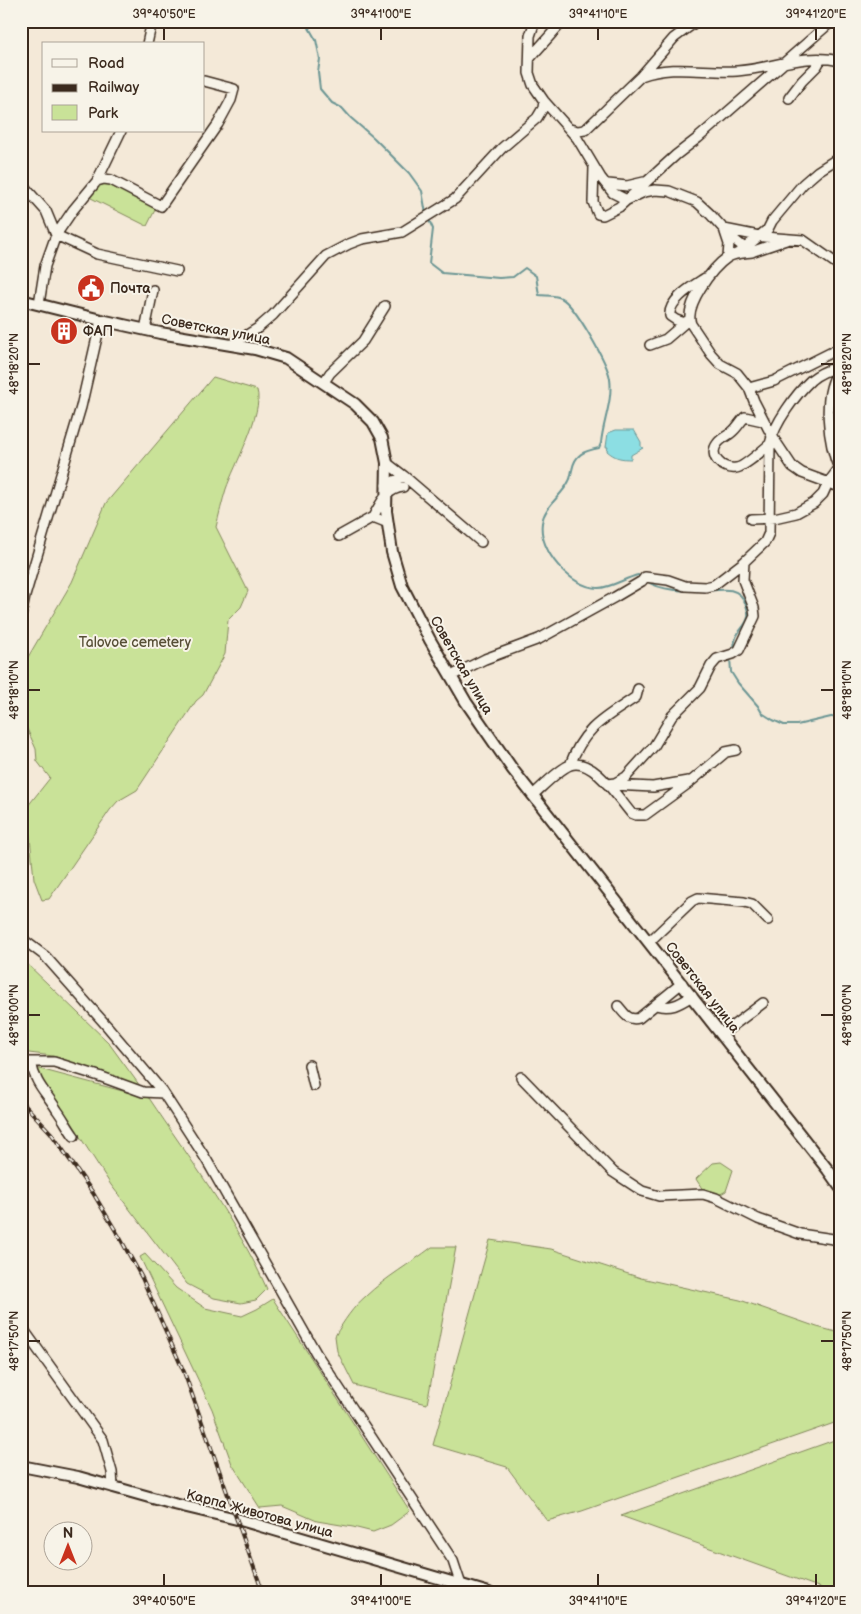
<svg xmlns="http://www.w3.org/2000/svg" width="861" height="1614" font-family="'Balsamiq Sans',sans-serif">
<rect width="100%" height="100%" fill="#f4e9d8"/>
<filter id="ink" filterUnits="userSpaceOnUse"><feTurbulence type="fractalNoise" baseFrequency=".02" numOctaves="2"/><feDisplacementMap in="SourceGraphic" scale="10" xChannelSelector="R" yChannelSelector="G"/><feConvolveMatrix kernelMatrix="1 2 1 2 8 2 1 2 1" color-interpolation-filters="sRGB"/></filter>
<g filter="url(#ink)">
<path fill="#c9e298" stroke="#82865b" d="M 110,182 L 157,206 L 147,226 L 89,197 L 98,183 Z
M 213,377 L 257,390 C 264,412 234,466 226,489 C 222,502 219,515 216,527 L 248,591 L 241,607 L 228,620 L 225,654 L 203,695 L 196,701 L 137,790 L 118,801 L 110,810 L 49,899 L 42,900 L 34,879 L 27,807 L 50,778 L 37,761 L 36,749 L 24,722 L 21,712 L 21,669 L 72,582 L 106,503 Z
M 21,958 L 108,1042 L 140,1086 L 53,1056 L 21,1052 Z
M 36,1068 L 149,1098 C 189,1158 238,1223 267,1289 L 256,1300 L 241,1303 L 214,1298 L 187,1284 L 111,1185 L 64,1112 L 40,1080 Z
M 721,1162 L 733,1170 L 726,1191 L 719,1195 L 703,1190 L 696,1179 L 713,1163 Z
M 490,1240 L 551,1249 L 641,1278 L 740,1300 L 817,1327 L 840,1333 L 840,1421 L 582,1511 L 547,1521 L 507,1467 L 433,1445 Z
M 432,1247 L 456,1247 L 427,1404 L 354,1385 L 337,1351 L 335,1336 C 344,1321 353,1307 366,1296 C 386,1277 410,1264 432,1247 Z
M 145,1254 L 176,1288 L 205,1308 L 242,1316 L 257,1309 L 273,1299 L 410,1511 L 391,1525 L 373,1532 L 353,1527 L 317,1521 L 282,1506 L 260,1508 L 232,1464 L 212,1409 L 140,1257 Z
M 840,1438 L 840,1593 L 835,1593 L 621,1516 Z"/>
<path fill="#8cdee3" stroke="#6c9694" d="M 616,430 L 634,430 L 641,442 L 641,447 L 643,448 L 631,455 L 631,459 C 621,459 615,458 607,451 L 608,447 L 606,447 L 608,433 Z"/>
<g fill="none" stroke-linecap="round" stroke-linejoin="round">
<path stroke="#6c9694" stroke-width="2" d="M 305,21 L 316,40 L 320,59 L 318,72 L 320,89 L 332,103 L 342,108 L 351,118 L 374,138 L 409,173 L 422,191 L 426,214
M 429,220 L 433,229 L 429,263 L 442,273 L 499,278 L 513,277 L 525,268 L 536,276 L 539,295 C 546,296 554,295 561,298 C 575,305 608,364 610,379 C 613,400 603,422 601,443 L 599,448 C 584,451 575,454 572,470 C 571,474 571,478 569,481 C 562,496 544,506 542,523 C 538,550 571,588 598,588 C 611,588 625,578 638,575 L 640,577
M 646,581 C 662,591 683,591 702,591
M 707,591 C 723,589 740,586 746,605 C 747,608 749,614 748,617 C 745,630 734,630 734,649 L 730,650 L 730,653
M 730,657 L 731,672 L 738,683 L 758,706 L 762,713 L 773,720 L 784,725 L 797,725 L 831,717 L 840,717"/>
<g stroke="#3b2a1e" stroke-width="12">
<path id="minor" d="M 535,21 L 530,36 L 529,73 L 533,85 L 544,101 L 577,138 L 601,178 L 613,193 L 627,200 L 644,192 L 655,190 L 669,191 L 697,202 L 710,214 L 731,237 L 747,250 L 754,251 L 789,239
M 147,44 L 152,21
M 530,58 L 563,21
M 641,76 C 673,64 704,73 737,71 C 771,69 805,52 840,61
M 789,98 L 802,81 L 817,66 L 821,59
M 570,129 L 578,131 L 585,130 L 641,76 L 674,38 L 697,21
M 594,167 L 593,202 L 598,214 L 603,215 L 619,207 L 676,155 L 698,138 L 832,21
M 97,181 L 104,179 L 111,180 L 161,206 L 218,124 L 231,100 L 234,89 L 204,81
M 21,183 L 46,211 L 56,235 L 97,254 L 177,271
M 608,184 L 627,186 L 644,182
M 724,229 L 764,237 L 803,240 L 840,266
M 725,232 L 729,244 L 728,257
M 740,252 L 768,229 L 772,221 L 803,184 L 818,171 L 840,157
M 752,252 C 744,253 735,253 728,257 C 712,268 684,305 691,324 L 711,354 L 720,364 L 737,373 L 749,388 L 754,401 L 772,436 L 792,466 L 802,473 L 840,487
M 39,304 L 45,266 L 56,235 L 73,210 L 97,181 L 121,131
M 685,323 L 676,320 L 670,316 C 668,300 693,286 705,278
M 145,330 L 153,290
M 231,345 L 258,328 L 273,315 L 326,256 L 349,244 L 362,239 L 402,232 L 455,199 L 502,148 L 537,118 L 543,108 L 544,101
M 650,345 L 666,339 L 687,321
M 840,369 C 821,393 828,444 840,471
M 324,382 L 330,373 L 363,341 L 385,306
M 749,388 L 774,381 L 840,348
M 763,421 L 745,417 C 740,422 737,428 732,432 C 728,436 721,438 717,444 C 708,456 722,470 736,468 C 743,468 764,449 770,444
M 387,463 L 404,476 L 481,542
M 386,485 L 404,476
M 373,517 C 381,503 386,489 403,487
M 751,519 L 774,518 L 796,513 L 814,503 L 823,494 L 828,483 L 840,467
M 339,536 L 373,517 L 388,523
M 21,616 L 25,596 L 81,407 L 101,320
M 451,676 L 485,659 L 539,639 L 615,597 L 642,581 L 645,577 L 668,580 L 685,586 L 705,587 L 714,585 L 744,562
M 570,765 C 584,727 605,718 636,697 L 638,689
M 607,784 L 615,783 L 626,777 L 654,746 L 672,716 L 700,688 L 711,666 L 717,659 L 733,654 L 739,650 L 755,616 L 754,608 L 743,580 L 744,562 L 765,542 L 769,533 L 770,444 C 774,424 796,394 811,380 C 819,373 830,369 840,366
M 612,785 L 653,787 L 688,781
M 533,795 C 543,786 558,770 570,765 C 593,757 618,798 631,813 L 636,815 L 645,815 L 689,783 L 726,752 L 736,750
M 21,938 L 45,956 L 107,1026 L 162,1091 L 206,1159 L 316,1353 L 453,1561 L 461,1585
M 649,942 L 692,901 L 698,898 L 744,902 L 752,904 L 768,920
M 655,1005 C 671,1009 678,1005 692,996
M 618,1006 C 625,1014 628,1021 639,1018 L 682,983
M 722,1034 L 763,1003
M 21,1060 L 27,1062 L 54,1062 L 99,1076 L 143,1092 L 163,1093
M 31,1062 C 35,1084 46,1092 57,1110 C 63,1118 68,1128 74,1136
M 309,1065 L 314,1086
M 521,1077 L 613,1172 L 642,1191 L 659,1196 L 703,1194 L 716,1198 L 758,1219 L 800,1234 L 840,1240
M 21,1326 L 103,1440 L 112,1472 L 113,1487"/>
</g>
<g stroke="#3b2a1e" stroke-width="14">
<path id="major" d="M 21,300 L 101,320 L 160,333 L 255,349 L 286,358 L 355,404 L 373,422 L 382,438 L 387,463 L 386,511 L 392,552 L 402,586 L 430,640 L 466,702 L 513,770 L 828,1170 L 840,1187
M 21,1466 L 78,1477 L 174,1504 L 237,1519 L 489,1593"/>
</g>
<use href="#minor" stroke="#f7f3e8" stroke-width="9"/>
<use href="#major" stroke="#f7f3e8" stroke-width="10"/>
<g stroke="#3b2a1e" stroke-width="4">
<path id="rail" d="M 21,1101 L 51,1133 L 93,1193 L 120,1238 L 142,1278 L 184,1372 L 263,1593"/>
</g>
<use href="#rail" stroke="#f7f3e8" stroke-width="2" stroke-dasharray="5.5" stroke-linecap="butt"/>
</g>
</g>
<path fill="none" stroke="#3b2a1e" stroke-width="2" d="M 164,28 L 164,40M 381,28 L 381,40M 598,28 L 598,40M 816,28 L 816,40M 28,364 L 40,364M 821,364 L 834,364M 28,690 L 40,690M 821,690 L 834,690M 28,1015 L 40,1015M 821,1015 L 834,1015M 28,1341 L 40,1341M 821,1341 L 834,1341M 164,1574 L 164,1586M 381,1574 L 381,1586M 598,1574 L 598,1586M 816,1574 L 816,1586"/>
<defs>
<g id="civic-disc" transform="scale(1.4375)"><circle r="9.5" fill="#c8321e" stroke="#f7f3e8"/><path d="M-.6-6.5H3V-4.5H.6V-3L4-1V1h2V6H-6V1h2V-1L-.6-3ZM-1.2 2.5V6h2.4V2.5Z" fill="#fff"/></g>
<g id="building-disc" transform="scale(1.4375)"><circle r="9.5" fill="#c8321e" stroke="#f7f3e8"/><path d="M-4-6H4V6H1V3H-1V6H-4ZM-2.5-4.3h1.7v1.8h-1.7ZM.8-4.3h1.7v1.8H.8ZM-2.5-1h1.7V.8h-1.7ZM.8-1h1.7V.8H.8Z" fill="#fff"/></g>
</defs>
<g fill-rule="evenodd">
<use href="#civic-disc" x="91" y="288"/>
<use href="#building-disc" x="64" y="331"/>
</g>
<g text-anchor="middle" stroke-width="4" stroke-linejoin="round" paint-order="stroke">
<g font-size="14" font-weight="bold" fill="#3b2a1e" stroke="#f7f3e8" text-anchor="start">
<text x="110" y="293">Почта</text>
<text x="83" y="336">ФАП</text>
</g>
<g font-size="14" fill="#3b2a1e" stroke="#f7f3e8">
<text transform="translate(216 329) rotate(11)" y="5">Советская улица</text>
<text transform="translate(462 665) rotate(60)" y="5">Советская улица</text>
<text transform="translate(703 987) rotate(52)" y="5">Советская улица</text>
<text transform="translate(260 1513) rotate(15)" y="5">Карпа Животова улица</text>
</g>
<g font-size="14" fill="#574f36" stroke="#f7f3e8">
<text x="135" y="647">Talovoe cemetery</text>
</g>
</g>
<rect width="861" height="1614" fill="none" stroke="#f7f3e8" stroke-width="55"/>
<rect x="42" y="42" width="162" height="90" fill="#f7f3e8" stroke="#aca397"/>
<rect x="52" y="59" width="25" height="8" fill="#f7f3e8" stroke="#aca397"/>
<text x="88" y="68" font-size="15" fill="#3b2a1e">Road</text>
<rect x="52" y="84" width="25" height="8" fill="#3b2a1e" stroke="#aca397"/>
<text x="88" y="92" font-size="15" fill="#3b2a1e">Railway</text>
<rect x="52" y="105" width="25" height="15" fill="#c9e298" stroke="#aca397"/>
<text x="88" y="118" font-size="15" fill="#3b2a1e">Park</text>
<g transform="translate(68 1546)"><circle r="24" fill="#f7f3e8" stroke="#aca397"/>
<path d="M0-4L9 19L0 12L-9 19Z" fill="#c8321e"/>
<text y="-8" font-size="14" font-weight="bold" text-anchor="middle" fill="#3b2a1e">N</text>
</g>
<rect x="28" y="28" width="806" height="1558" fill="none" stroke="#3b2a1e" stroke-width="2"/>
<g font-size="12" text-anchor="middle" fill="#3b2a1e">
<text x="164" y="18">39°40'50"E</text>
<text x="381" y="18">39°41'00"E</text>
<text x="598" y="18">39°41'10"E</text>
<text x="816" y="18">39°41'20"E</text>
<text transform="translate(14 364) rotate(-90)" y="4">48°18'20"N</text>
<text transform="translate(847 364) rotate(-90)" y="4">48°18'20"N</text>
<text transform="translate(14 690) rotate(-90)" y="4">48°18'10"N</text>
<text transform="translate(847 690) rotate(-90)" y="4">48°18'10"N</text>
<text transform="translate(14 1015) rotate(-90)" y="4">48°18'00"N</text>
<text transform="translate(847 1015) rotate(-90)" y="4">48°18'00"N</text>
<text transform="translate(14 1341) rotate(-90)" y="4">48°17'50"N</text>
<text transform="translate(847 1341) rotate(-90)" y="4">48°17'50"N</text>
<text x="164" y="1605">39°40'50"E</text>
<text x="381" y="1605">39°41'00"E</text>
<text x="598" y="1605">39°41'10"E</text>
<text x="816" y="1605">39°41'20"E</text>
</g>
</svg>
